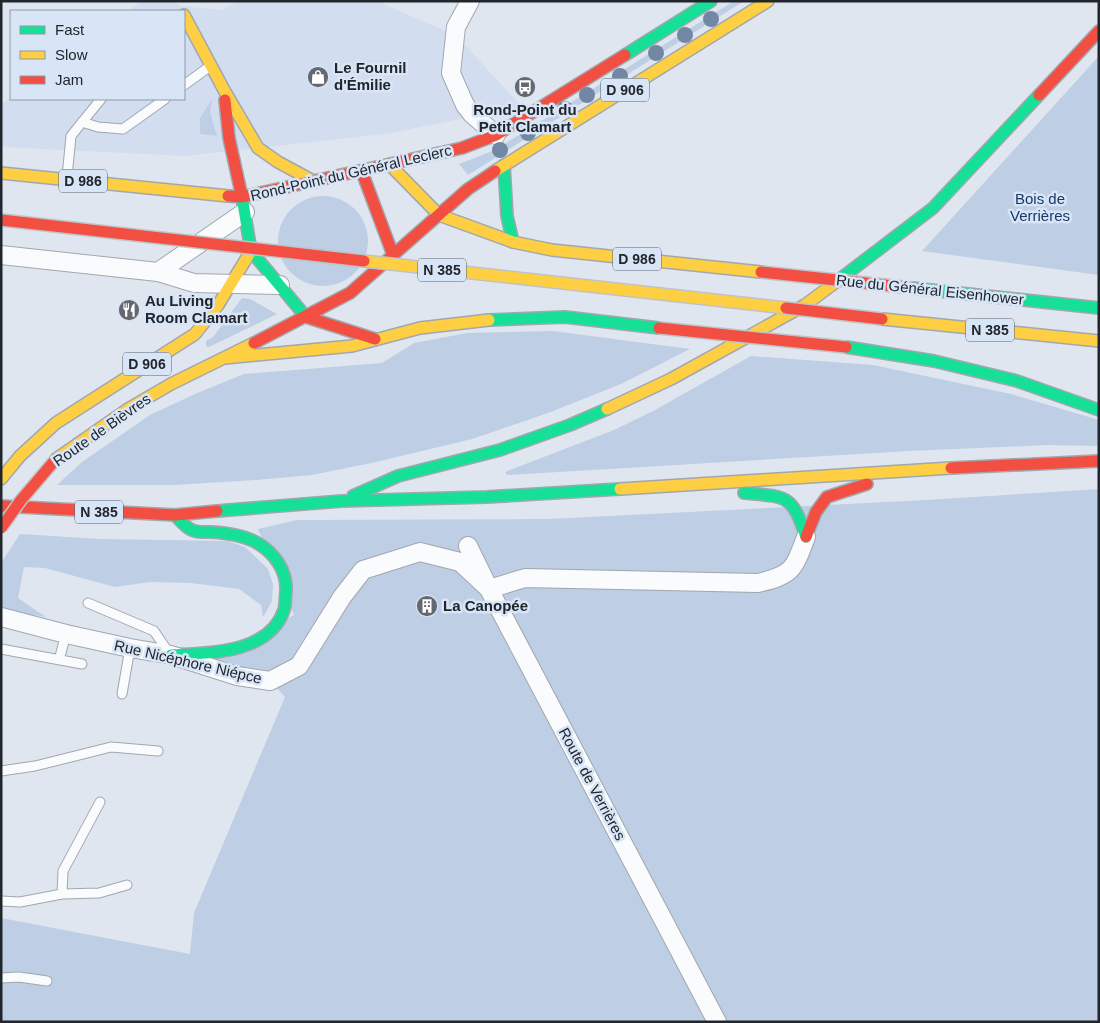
<svg xmlns="http://www.w3.org/2000/svg" width="1100" height="1023" font-family="Arial,sans-serif">
<rect width="100%" height="100%" fill="#dfe6f0"/>
<path fill="#d2def0" d="M 141,1 L 174,1 L 180,6 L 222,10 L 238,1 L 377,1 L 457,36 L 522,107 L 385,134 L 186,156 L 1,147 L 1,104 L 11,97 L 11,99 L 184,99 L 184,11 L 127,11 Z"/>
<path fill="#becee4" d="M 734,1 L 744,1 L 468,175 L 459,164 L 490,152 L 506,143 Z
M 1099,56 L 1099,275 L 922,251 Z
M 212,99 L 210,112 L 217,136 L 200,134 L 200,118 Z
M278 241a45 45 0 1 1 90 0a45 45 0 1 1-90 0Z
M 242,298 L 250,299 L 277,314 L 209,347 L 206,346 L 206,341 L 213,337 Z
M 553,331 L 690,349 L 621,384 L 548,413 L 472,439 L 376,462 L 312,475 L 256,480 L 175,485 L 57,485 L 82,462 L 150,415 L 195,394 L 244,374 L 382,363 L 414,343 L 467,333 Z
M 751,356 L 873,365 L 1011,394 L 1099,420 L 1099,446 L 1048,445 L 909,451 L 507,475 L 505,472 L 614,430 L 655,410 Z
M 1099,489 L 1099,1022 L 1,1022 L 1,918 L 190,954 L 194,913 L 285,697 L 265,675 L 209,660 L 294,615 L 258,529 L 297,520 L 549,519 L 927,500 Z
M 20,534 L 101,539 L 227,541 L 245,547 L 268,569 L 273,584 L 272,601 L 263,617 L 261,605 L 239,589 L 191,583 L 150,582 L 115,587 L 45,568 L 24,567 L 18,598 L 46,617 L 14,612 L 1,608 L 1,563 Z"/>
<g fill="none" stroke-linecap="round" stroke-linejoin="round">
<g stroke="#a1a7ae" stroke-width="11">
<path id="lane" d="M 184,85 L 209,67
M 82,122 L 98,127 L 123,129 L 165,99
M 67,177 L 71,136 L 101,99
M 88,603 L 154,631 L 169,653
M 1,649 L 82,664
M 59,660 L 66,634
M 122,694 L 130,648
M 1,771 L 35,766 L 111,747 L 158,751
M 62,894 L 99,893 L 127,885
M 1,901 L 20,902 L 62,894 L 63,871 L 100,802
M 1,978 L 19,977 L 47,981"/>
</g>
<g stroke="#a1a7ae" stroke-width="20">
<path id="street" d="M 470,1 L 456,27 L 451,73 L 465,105 L 472,114 L 496,135
M 1,255 L 158,272 L 194,283 L 280,285
M 158,272 L 245,212
M 468,546 L 489,589 L 717,1022
M 1,617 L 66,634 L 130,648 L 171,655 L 237,676 L 270,681 L 299,666 L 342,597 L 363,570 L 420,552 L 460,562 L 489,589 L 525,578 L 758,583 C 793,575 794,569 806,537"/>
</g>
<g stroke="#a1a7ae" stroke-width="14">
<path id="fast" d="M 625,55 L 711,1
M 504,165 L 507,216 L 513,242
M 242,197 L 251,251 L 306,317
M 840,279 L 933,208 L 1039,95
M 912,288 L 1099,308
M 489,320 L 565,317 L 659,328
M 846,347 L 934,361 L 1017,381 L 1099,410
M 744,493 C 787,497 792,494 806,537
M 353,496 L 398,476 L 500,450 L 570,425 L 607,409
M 217,511 L 342,501 L 487,497 L 620,489
M 171,655 C 209,653 269,654 284,610 C 286,604 285,597 286,591 C 287,571 275,554 259,544 C 245,535 227,533 211,532 C 205,532 198,533 192,530 C 185,527 180,520 175,515"/>
</g>
<g stroke="#a1a7ae" stroke-width="14">
<path id="slow" d="M 184,15 L 224,90 L 258,148 L 278,162 L 315,182
M 391,166 L 439,215 L 513,242 L 552,250 L 761,272
M 495,171 L 768,1
M 1,173 L 228,196
M 882,319 L 1099,341
M 225,358 L 352,346 L 420,328 L 489,320
M 607,409 L 671,379 L 805,305 L 840,279
M 56,459 L 128,409 L 171,384 L 254,343
M 1,479 L 20,456 L 56,423 L 195,334 L 218,305 L 251,251
M 620,489 L 951,468"/>
</g>
<g stroke="#a1a7ae" stroke-width="14">
<path id="jam" d="M 1039,95 L 1099,31
M 225,100 L 229,138 L 242,197
M 362,172 L 393,255
M 228,196 L 242,197 L 462,148 L 496,135 L 625,55
M 306,317 L 375,339
M 254,343 L 350,293 L 468,189 L 495,171
M 951,468 L 1099,461
M 1,506 L 175,515 L 217,511
M 806,537 L 816,512 L 827,497 L 867,484"/>
</g>
<use href="#lane" stroke="#fafbfd" stroke-width="9"/>
<use href="#street" stroke="#fafbfd" stroke-width="18"/>
<use href="#fast" stroke="#16e098" stroke-width="11"/>
<use href="#slow" stroke="#ffcf43" stroke-width="11"/>
<use href="#jam" stroke="#f24e42" stroke-width="11"/>
<g stroke="#bfc3c7" stroke-width="14" stroke-linecap="butt">
<path id="slow-bridge" d="M 364,261 L 786,308"/>
</g>
<g stroke="#bfc3c7" stroke-width="14" stroke-linecap="butt">
<path id="jam-bridge" d="M 1,220 L 364,261
M 761,272 L 912,288
M 786,308 L 882,319
M 659,328 L 846,347
M 1,528 L 21,500 L 56,459"/>
</g>
<use href="#slow-bridge" stroke="#ffcf43" stroke-width="11"/>
<use href="#jam-bridge" stroke="#f24e42" stroke-width="11"/>
</g>
<g fill="#7287a4">
<circle cx="711" cy="19" r="8"/>
<circle cx="685" cy="35" r="8"/>
<circle cx="656" cy="53" r="8"/>
<circle cx="620" cy="76" r="8"/>
<circle cx="587" cy="95" r="8"/>
<circle cx="565" cy="109" r="8"/>
<circle cx="528" cy="133" r="8"/>
<circle cx="500" cy="150" r="8"/>
</g>
<defs>
<g id="shop-disc" transform="scale(1.125)"><circle r="9.5" fill="#646971" stroke="#d8e5f7"/><path d="M-5-2.5h2.3a2.7 3.5 0 0 1 5.4 0H5L5.5 6h-11ZM-1.5-2.5h3a1.5 2.3 0 0 0-3 0Z" fill="#fff"/></g>
<g id="bus-disc" transform="scale(1.125)"><circle r="9.5" fill="#646971" stroke="#d8e5f7"/><path d="M-5-6H5V4H4V6H2V4H-2V6H-4V4H-5ZM-3.5-4V0h7V-4ZM-3.5 1.2v1.5H-2V1.2ZM2 1.2v1.5H3.5V1.2Z" fill="#fff"/></g>
<g id="restaurant-disc" transform="scale(1.125)"><circle r="9.5" fill="#646971" stroke="#d8e5f7"/><path d="M-5-6h1v4h1v-4h1v4h1v-4h1v5L-1.5 .5V6h-2V.5L-5-1ZM5-6V6H3V1.5H1.5Q1.5-4 5-6Z" fill="#fff"/></g>
<g id="building-disc" transform="scale(1.125)"><circle r="9.5" fill="#646971" stroke="#d8e5f7"/><path d="M-4-6H4V6H1V3H-1V6H-4ZM-2.5-4.3h1.7v1.8h-1.7ZM.8-4.3h1.7v1.8H.8ZM-2.5-1h1.7V.8h-1.7ZM.8-1h1.7V.8H.8Z" fill="#fff"/></g>
</defs>
<g fill-rule="evenodd">
<use href="#shop-disc" x="318" y="77"/>
<use href="#bus-disc" x="525" y="87"/>
<use href="#restaurant-disc" x="129" y="310"/>
<use href="#building-disc" x="427" y="606"/>
</g>
<g text-anchor="middle" stroke-width="5" stroke-linejoin="round" paint-order="stroke">
<g fill="#d8e5f7" stroke="#585f69" stroke-width="1">
<rect x="601" y="78.5" width="48" height="23" rx="4"/>
<rect x="59" y="169.5" width="48" height="23" rx="4"/>
<rect x="613" y="247.5" width="48" height="23" rx="4"/>
<rect x="418" y="258.5" width="48" height="23" rx="4"/>
<rect x="966" y="318.5" width="48" height="23" rx="4"/>
<rect x="123" y="352.5" width="48" height="23" rx="4"/>
<rect x="75" y="500.5" width="48" height="23" rx="4"/>
</g>
<g font-size="14" font-weight="bold" fill="#21262c">
<text x="625" y="95">D 906</text>
<text x="83" y="186">D 986</text>
<text x="637" y="264">D 986</text>
<text x="442" y="275">N 385</text>
<text x="990" y="335">N 385</text>
<text x="147" y="369">D 906</text>
<text x="99" y="517">N 385</text>
</g>
<g font-size="15" font-weight="bold" fill="#21262c" stroke="#d8e5f7" text-anchor="start">
<text x="334" y="73">Le Fournil<tspan x="334" dy="17">d'Émilie</tspan></text>
<text x="525" y="115" text-anchor="middle">Rond-Point du<tspan x="525" dy="17">Petit Clamart</tspan></text>
<text x="145" y="306">Au Living<tspan x="145" dy="17">Room Clamart</tspan></text>
<text x="443" y="611">La Canopée</text>
</g>
<g font-size="15" fill="#21262c" stroke="#d8e5f7">
<text transform="translate(351 173) rotate(-13)" y="5">Rond-Point du Général Leclerc</text>
<text transform="translate(930 290) rotate(6)" y="5">Rue du Général Eisenhower</text>
<text transform="translate(102 430) rotate(-35)" y="5">Route de Bièvres</text>
<text transform="translate(188 662) rotate(13)" y="5">Rue Nicéphore Niépce</text>
<text transform="translate(592 784) rotate(62)" y="5">Route de Verrières</text>
</g>
<g font-size="15" fill="#183965" stroke="#d8e5f7">
<text x="1040" y="204">Bois de<tspan x="1040" dy="17">Verrières</tspan></text>
</g>
</g>
<rect width="1100" height="1023" fill="none" stroke="#21262c" stroke-width="5"/>
<rect x="10" y="10" width="175" height="90" fill="#d8e5f7" stroke="#8f99a6"/>
<rect x="20" y="26" width="25" height="8" fill="#16e098" stroke="#8f99a6"/>
<text x="55" y="35" font-size="15" fill="#21262c">Fast</text>
<rect x="20" y="51" width="25" height="8" fill="#ffcf43" stroke="#8f99a6"/>
<text x="55" y="60" font-size="15" fill="#21262c">Slow</text>
<rect x="20" y="76" width="25" height="8" fill="#f24e42" stroke="#8f99a6"/>
<text x="55" y="85" font-size="15" fill="#21262c">Jam</text>
</svg>
